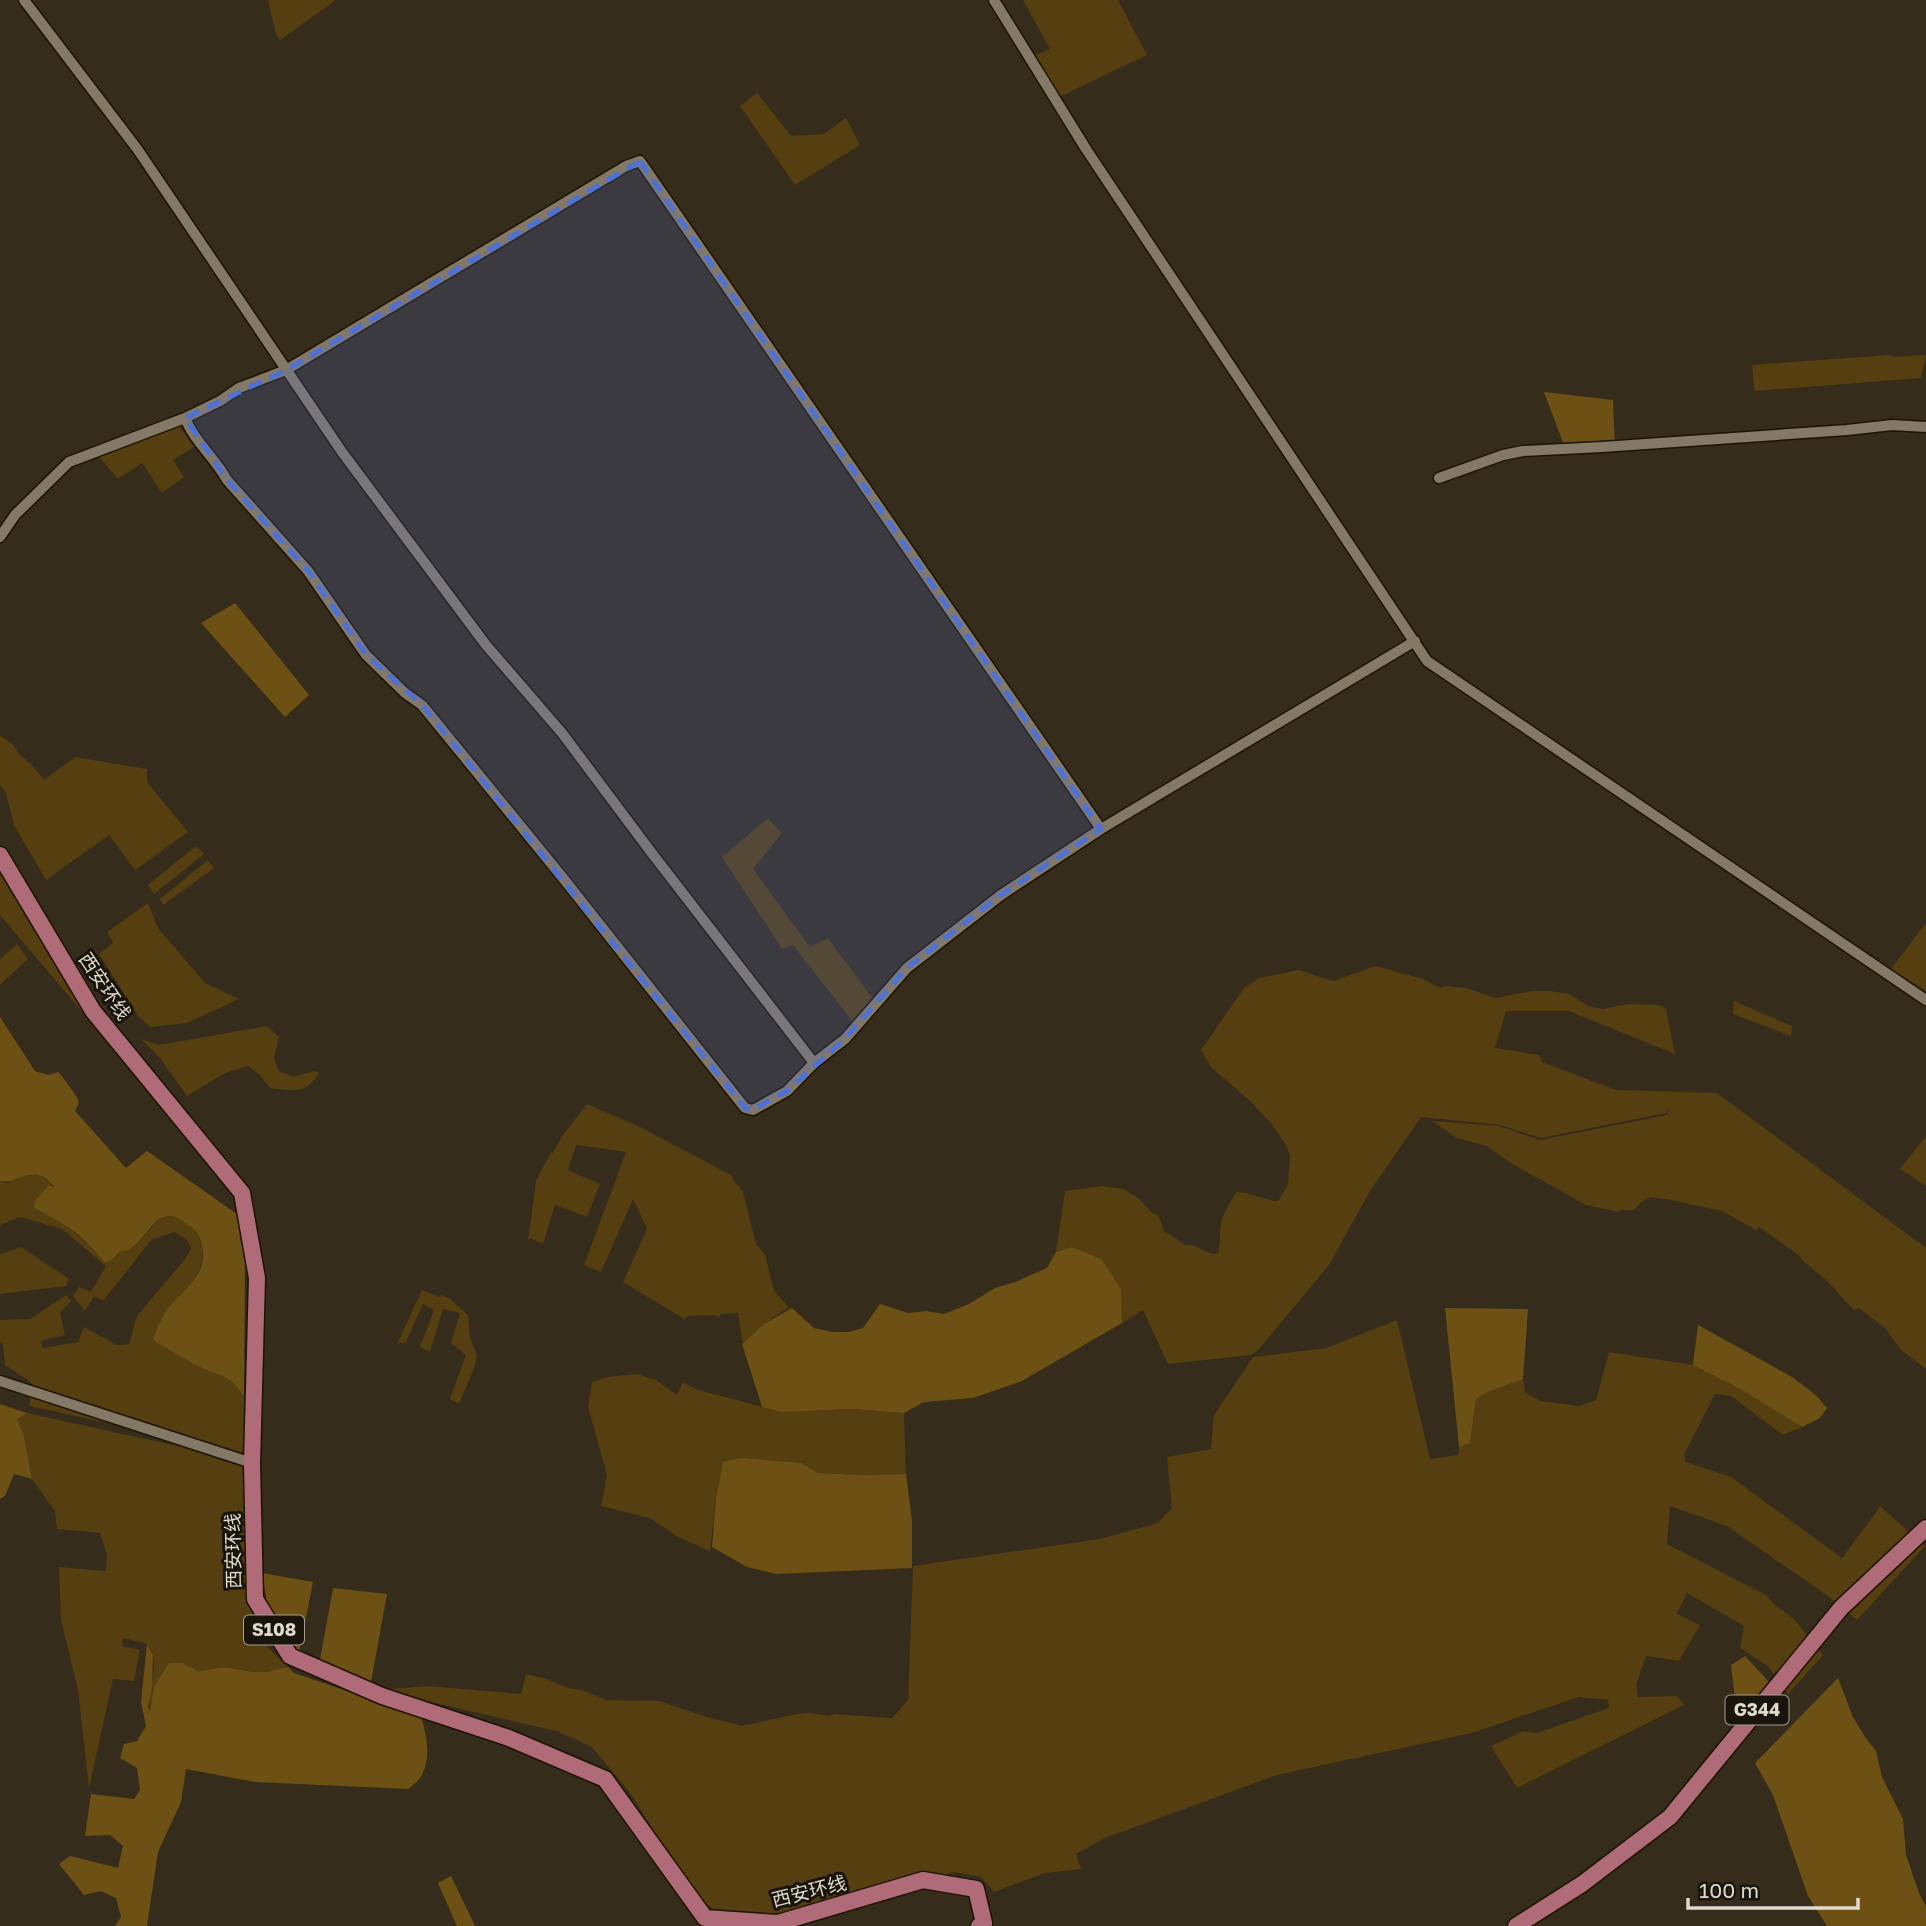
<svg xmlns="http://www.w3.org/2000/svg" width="1926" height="1926" font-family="'Golos Text','Noto Sans SC',sans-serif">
<rect width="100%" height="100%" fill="#352c1b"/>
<path fill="#553e0f" d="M 268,0 L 336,0 L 280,40 L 276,34 Z
M 1023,0 L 1118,0 L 1147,55 L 1057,98 L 1031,57 L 1050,49 Z
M 757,93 L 791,136 L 824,134 L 846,118 L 860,145 L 795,185 L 740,106 Z
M 1890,355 L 1895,357 L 1926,355 L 1921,378 L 1755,391 L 1754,388 L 1752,365 Z
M 176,422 L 194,447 L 173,460 L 184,477 L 162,493 L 142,463 L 118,479 L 96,453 Z
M 0,735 L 13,745 L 20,755 L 32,765 L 44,780 L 75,757 L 147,769 L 147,782 L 188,832 L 135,870 L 109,835 L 46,880 L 14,825 L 6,793 L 0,785 Z
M 768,818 L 782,833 L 753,869 L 810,947 L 828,938 L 876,1003 L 857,1027 L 793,945 L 782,949 L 722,857 Z
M 196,846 L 204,854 L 154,894 L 148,885 Z
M 0,856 L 129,1067 L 0,915 Z
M 208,860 L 214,868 L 163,905 L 160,899 Z
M 148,903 L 158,928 L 205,983 L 239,999 L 187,1023 L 150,1027 L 138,1016 L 99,954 L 113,943 L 107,932 Z
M 1926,923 L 1926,991 L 1891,969 Z
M 17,944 L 28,959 L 0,985 L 0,959 Z
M 1375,966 L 1423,979 L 1440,988 L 1445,986 L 1466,988 L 1496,998 L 1531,991 L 1550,991 L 1569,994 L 1588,1006 L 1603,1009 L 1628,1004 L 1659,1005 L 1666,1009 L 1675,1054 L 1569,1011 L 1506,1011 L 1495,1048 L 1539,1055 L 1542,1062 L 1616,1090 L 1717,1093 L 1926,1248 L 1926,1369 L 1901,1350 L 1885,1328 L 1859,1308 L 1854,1310 L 1826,1280 L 1802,1260 L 1800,1256 L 1759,1227 L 1756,1230 L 1722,1211 L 1671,1200 L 1651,1197 L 1640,1203 L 1634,1210 L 1621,1210 L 1619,1212 L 1586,1205 L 1514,1165 L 1486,1146 L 1457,1138 L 1432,1121 L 1499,1126 L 1540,1140 L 1667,1115 L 1670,1107 L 1666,1113 L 1541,1138 L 1501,1125 L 1421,1117 L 1370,1191 L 1329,1265 L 1258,1350 L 1251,1355 L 1168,1364 L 1143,1310 L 1122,1323 L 1121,1289 L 1072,1247 L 1056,1252 L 1065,1191 L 1103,1186 L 1123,1189 L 1138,1198 L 1151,1212 L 1159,1216 L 1164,1231 L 1175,1238 L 1185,1245 L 1193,1245 L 1212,1254 L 1218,1253 C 1221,1244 1219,1233 1221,1223 C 1223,1213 1230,1204 1234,1195 L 1237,1192 L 1246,1193 L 1274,1201 L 1279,1200 L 1288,1184 L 1290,1156 L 1286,1145 L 1271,1123 L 1249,1100 L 1211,1067 L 1201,1050 L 1244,988 L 1259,978 L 1299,970 L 1333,981 Z
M 1734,1001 L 1792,1026 L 1791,1036 L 1733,1014 Z
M 267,1026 L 279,1037 L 274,1058 L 279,1071 L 294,1077 L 314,1071 L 319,1073 C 305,1096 293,1090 270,1088 L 260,1075 L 248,1066 L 223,1074 L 187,1096 L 160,1058 L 141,1039 L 159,1045 Z
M 587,1104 L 640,1127 L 733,1176 L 732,1178 L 743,1192 L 754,1236 L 757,1246 L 765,1254 L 774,1291 L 789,1307 L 764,1324 L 744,1342 L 742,1340 L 738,1313 L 721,1314 L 719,1317 L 715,1315 L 688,1316 L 684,1319 L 623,1282 L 647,1229 L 633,1199 L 601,1272 L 584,1265 L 626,1152 L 576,1145 L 568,1170 L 600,1184 L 587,1217 L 555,1205 L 543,1244 L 530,1238 L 528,1241 L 536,1181 L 551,1152 L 553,1153 L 562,1136 Z
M 1926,1136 L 1926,1186 L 1900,1169 Z
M 31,1174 L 40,1175 L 53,1186 L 49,1185 L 33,1207 C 65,1225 82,1234 105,1263 L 114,1258 L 119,1252 C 144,1250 151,1215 171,1216 C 177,1216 185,1223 190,1226 C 197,1231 199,1235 201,1244 C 209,1272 186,1289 169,1308 L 197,1366 C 255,1385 246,1401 247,1454 L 30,1406 L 31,1382 L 5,1365 L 3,1344 L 0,1343 L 0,1320 L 30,1319 L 66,1295 L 71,1301 L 60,1313 L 65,1335 L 41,1341 L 43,1348 L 78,1342 L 84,1327 L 117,1345 L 129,1344 L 137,1316 L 186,1258 L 191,1248 L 186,1239 L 174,1232 L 151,1240 L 103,1301 L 94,1296 L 85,1311 L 73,1296 L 79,1287 L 91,1292 L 106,1266 L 62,1229 L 20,1217 L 0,1225 L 0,1181 L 6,1183 Z
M 21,1247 L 69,1279 L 66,1286 L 0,1294 L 0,1254 Z
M 422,1290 L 439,1297 L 441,1295 L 449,1298 L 468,1315 L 470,1338 L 477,1355 L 475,1366 L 459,1404 L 450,1399 L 466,1355 L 451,1343 L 460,1313 L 443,1309 L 430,1352 L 420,1347 L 434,1310 L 423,1304 L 406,1342 L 397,1344 Z
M 1397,1320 L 1430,1459 L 1458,1455 L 1459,1447 L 1470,1443 L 1476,1399 L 1488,1392 L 1523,1379 L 1525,1392 L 1540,1401 L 1579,1406 L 1596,1400 L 1609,1352 L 1693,1365 L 1742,1390 L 1802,1427 L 1783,1435 L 1731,1396 L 1715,1394 L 1684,1455 L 1686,1462 L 1731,1477 L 1842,1558 L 1883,1503 L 1881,1507 L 1925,1546 L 1857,1620 L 1828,1596 L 1727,1526 L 1670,1506 L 1667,1544 L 1766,1595 L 1775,1605 L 1794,1619 L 1823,1655 L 1788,1694 L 1768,1666 L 1740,1648 L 1744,1626 L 1687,1593 L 1677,1614 L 1700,1625 L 1679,1661 L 1646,1656 L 1636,1685 L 1638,1697 L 1677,1696 L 1684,1705 L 1517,1788 L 1491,1746 L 1523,1731 L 1537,1733 L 1609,1708 L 1608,1700 L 1579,1697 L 1472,1733 L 1277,1775 L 1105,1838 L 1076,1854 L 1081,1869 L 1045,1873 L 994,1892 L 981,1877 L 954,1872 L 839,1904 L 745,1919 L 719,1913 L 694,1895 L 631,1794 L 592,1747 L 556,1731 L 379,1690 L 428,1686 L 521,1694 L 526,1674 L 544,1678 L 569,1688 L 582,1690 L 607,1700 L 659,1701 L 710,1718 L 742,1726 L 797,1714 L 809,1713 L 830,1716 L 834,1714 L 892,1718 L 908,1700 L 913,1566 L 1100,1539 L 1158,1523 L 1172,1508 L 1167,1457 L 1211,1449 L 1214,1415 L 1253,1357 L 1326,1348 Z
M 637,1374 L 656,1380 L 677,1395 L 683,1382 L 695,1389 L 782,1412 L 854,1409 L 904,1413 L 906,1474 L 863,1475 L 818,1473 L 802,1463 L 723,1462 L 716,1498 L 710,1551 L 678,1537 L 650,1518 L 601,1506 L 607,1475 L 588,1407 L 592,1382 L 607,1377 Z
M 27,1413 L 246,1461 L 248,1589 L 263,1643 L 288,1667 L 266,1672 L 253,1672 L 225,1667 L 198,1671 L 183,1663 L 151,1713 C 145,1696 158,1672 153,1655 C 152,1651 149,1648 147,1644 L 123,1638 L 122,1646 L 140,1650 L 134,1681 L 113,1679 L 89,1788 L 78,1690 L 61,1620 L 59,1567 L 106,1571 L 107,1554 L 100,1533 L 57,1529 L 55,1511 L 32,1479 L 24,1436 L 16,1418 Z"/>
<path fill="#6d5013" d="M 1544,392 L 1613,400 L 1615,450 L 1565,448 Z
M 235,603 L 309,695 L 285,717 L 201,623 Z
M 0,1017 L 35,1071 L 48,1075 L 58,1072 L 61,1075 L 77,1097 L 79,1103 L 75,1111 L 126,1168 L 147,1151 L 237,1214 L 245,1252 L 244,1397 C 232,1375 216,1375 195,1365 C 181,1357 167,1348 153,1340 C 157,1328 162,1316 170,1306 C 187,1286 210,1273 201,1243 C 199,1234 196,1230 189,1226 C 184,1222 176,1216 170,1216 C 149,1216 144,1250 119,1252 L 114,1258 L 105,1263 C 82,1233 65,1225 33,1207 L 36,1200 L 49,1185 L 55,1187 C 51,1184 46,1178 41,1176 C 27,1170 14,1185 0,1181 Z
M 1072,1247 L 1101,1259 L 1121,1289 L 1122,1323 L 1022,1381 L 973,1398 L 924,1402 L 904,1413 L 854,1409 L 782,1412 L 762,1407 L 742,1344 L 764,1324 L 792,1308 L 814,1328 L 833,1332 L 849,1332 L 863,1328 L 880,1304 L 908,1313 L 926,1311 L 944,1314 L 969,1304 L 995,1288 L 1015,1282 L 1047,1268 L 1056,1252 Z
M 1445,1308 L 1528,1309 L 1523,1379 L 1488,1392 L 1476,1399 L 1470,1443 L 1459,1447 Z
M 1698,1325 L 1792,1377 L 1817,1396 L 1827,1408 L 1820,1418 L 1802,1427 L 1742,1390 L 1693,1365 Z
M 0,1404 L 27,1413 L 17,1419 L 24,1436 L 32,1479 L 14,1474 L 5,1496 L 0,1499 Z
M 740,1458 L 802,1463 L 818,1473 L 863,1475 L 906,1474 L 912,1521 L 912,1568 L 776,1574 L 747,1567 L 712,1547 L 716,1498 L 723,1462 Z
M 262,1573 L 313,1582 L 298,1658 L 269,1615 Z
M 333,1588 L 387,1594 L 370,1688 L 318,1671 Z
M 147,1644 L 153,1655 L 152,1688 L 148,1707 L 150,1711 L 154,1687 L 169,1663 L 183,1663 L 198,1671 L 225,1667 L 253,1672 L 266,1672 L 288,1667 L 294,1673 L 421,1716 C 426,1733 431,1755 423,1773 C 421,1779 413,1785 408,1789 L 255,1782 L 186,1769 L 181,1802 L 158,1852 L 147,1926 L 115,1926 L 121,1917 L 116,1898 L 101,1891 L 84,1895 L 59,1864 L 70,1856 L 118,1868 L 123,1846 L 110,1835 L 85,1836 L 91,1794 L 134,1799 L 140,1790 L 137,1768 L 120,1758 L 124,1744 L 137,1741 L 146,1726 L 141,1702 Z
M 1745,1656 L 1783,1697 L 1740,1741 L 1731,1665 Z
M 1838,1678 L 1853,1717 L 1865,1737 L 1876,1751 L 1882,1777 L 1903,1819 L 1906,1855 L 1919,1893 L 1926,1907 L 1926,1926 L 1827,1926 L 1808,1896 L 1773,1795 L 1755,1763 Z
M 451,1876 L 475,1926 L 457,1926 L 438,1883 Z"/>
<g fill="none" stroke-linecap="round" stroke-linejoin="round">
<g stroke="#1d1404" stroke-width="13">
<path id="minor" d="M 24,0 L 138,150 L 342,452 L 486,645 L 562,733 L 651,852 L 814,1063
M 994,0 L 1086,149 L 1427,661 L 1926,1000
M 185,418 C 194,441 215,458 227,480 L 308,571 L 366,655 L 405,693 L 422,705 L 563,878 L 745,1108 L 753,1110 L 787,1091 L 814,1063 L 845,1039 L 907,968 L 1001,895 L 1101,829 L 1415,641
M 1439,478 L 1503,455 L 1523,451 L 1602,447 L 1847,430 L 1892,425 L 1926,427
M 0,537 L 15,515 L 69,462 L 185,418 L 220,401 L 239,388 L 286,370 L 626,166 L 640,161 L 1101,829
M 0,1381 L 252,1463"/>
</g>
<g stroke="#1d1404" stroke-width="19">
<path id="primary" d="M 0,855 L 93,1011 L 242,1193 L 257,1278 L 252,1463 L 255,1599 L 290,1656 L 382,1696 L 509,1738 L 605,1779 L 705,1918 L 778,1923 L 923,1880 L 976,1889 L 984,1923 L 979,1926
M 1516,1926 L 1582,1884 L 1670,1817 L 1841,1608 L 1926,1528"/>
</g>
<use href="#minor" stroke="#847966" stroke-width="10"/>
<use href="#primary" stroke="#b06b79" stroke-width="16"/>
</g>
<path fill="#4e71d6" fill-opacity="0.2" stroke="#4e71d6" stroke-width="5" stroke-dasharray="14 9" stroke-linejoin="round" d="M 640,161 L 1101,829 L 1001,895 L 907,968 L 845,1039 L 787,1091 L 753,1110 L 745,1108 L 422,705 L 366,655 L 308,571 L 227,480 L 185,418 L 286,370 Z"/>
<g text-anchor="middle" stroke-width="6" stroke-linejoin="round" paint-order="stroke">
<g fill="#19150d" stroke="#a49e94" stroke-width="2">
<rect x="244" y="1615.5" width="60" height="29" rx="5"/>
<rect x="1725.5" y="1695.5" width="63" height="29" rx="5"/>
</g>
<g font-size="18" font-weight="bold" fill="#dfd9ce">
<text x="274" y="1636">S108</text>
<text x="1757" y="1716">G344</text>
</g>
<g font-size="19" fill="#dfd9ce" stroke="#19150d">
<text transform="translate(105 986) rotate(56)" y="7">西安环线</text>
<text transform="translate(233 1551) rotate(-91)" y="7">西安环线</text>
<text transform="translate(809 1891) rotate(-14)" y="7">西安环线</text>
</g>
</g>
<path d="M1688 1898v10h170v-10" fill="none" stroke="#dfd9ce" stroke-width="3.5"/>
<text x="1699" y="1898" font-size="21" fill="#dfd9ce" stroke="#19150d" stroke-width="5" paint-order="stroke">100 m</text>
</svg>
